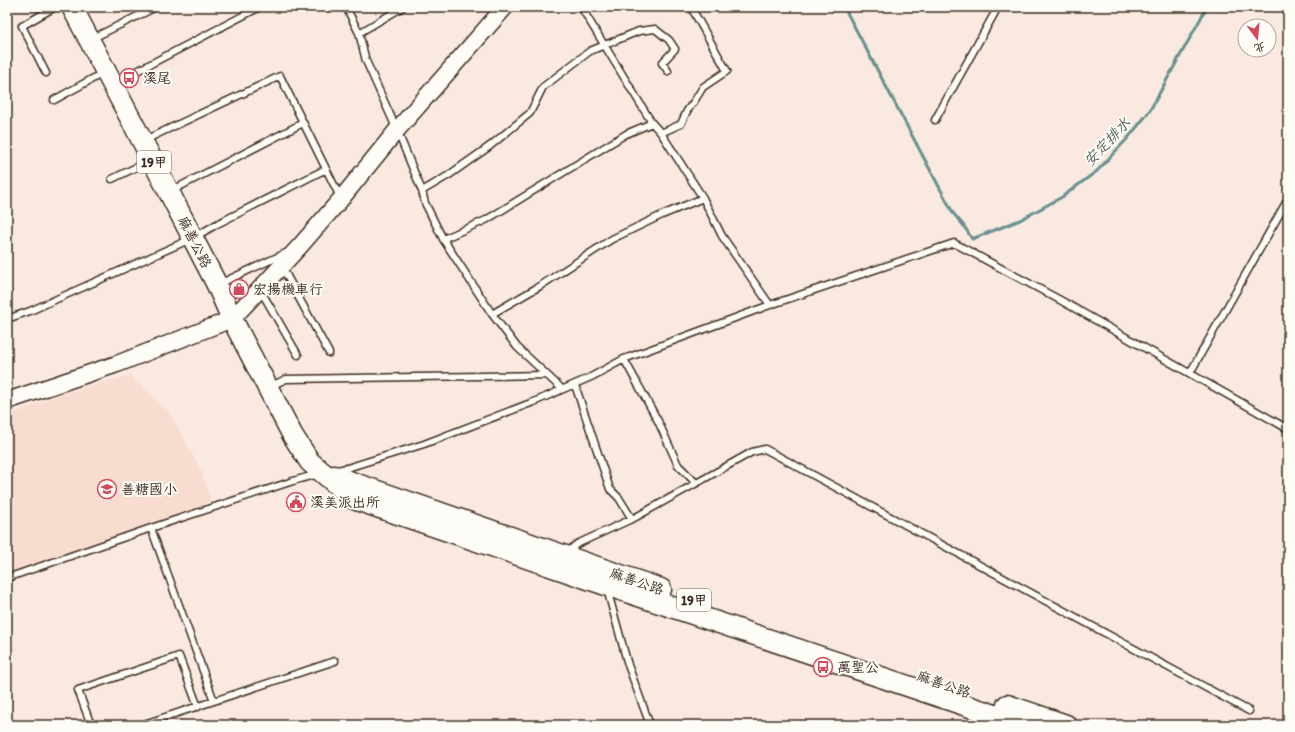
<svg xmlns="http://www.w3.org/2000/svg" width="1295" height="732" font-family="Itim,'LXGW WenKai TC',sans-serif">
<rect width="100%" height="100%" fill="#fae9e0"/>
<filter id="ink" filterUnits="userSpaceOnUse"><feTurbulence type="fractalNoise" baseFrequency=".025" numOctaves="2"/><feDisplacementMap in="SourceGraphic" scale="8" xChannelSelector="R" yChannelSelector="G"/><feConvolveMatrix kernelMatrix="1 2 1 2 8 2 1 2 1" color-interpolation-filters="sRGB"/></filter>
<g filter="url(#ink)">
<path fill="#f8dcd0" d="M 130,375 L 169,412 L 202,472 L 212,505 L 7,573 L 7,416 L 62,394 Z"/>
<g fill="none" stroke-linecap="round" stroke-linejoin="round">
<path stroke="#66918f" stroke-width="3" d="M 844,7 L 953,213 L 964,226 L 972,239 L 1020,220 L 1062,197 L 1097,171 L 1128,138 L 1149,112 L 1207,7"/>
<g stroke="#3b2a1e" stroke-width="9">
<path id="service" d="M 346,7 L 359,33 L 366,61 L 397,130 L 422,191 L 425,203 L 443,239 L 492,314 L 517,347 L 562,389
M 581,7 L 652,123 L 661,133 L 703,198 L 722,236 L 770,305
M 359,33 L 403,7
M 91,39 L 156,7
M 46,73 L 22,26 L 55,7
M 114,83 L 260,7
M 54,100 L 103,73
M 935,120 L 998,7
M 661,133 L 681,124 L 687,111 L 695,100 L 703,87 L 727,71 L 691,7
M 145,140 L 280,76 L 340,197
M 112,179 L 149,161
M 171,191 L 303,123
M 422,191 L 449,175 L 490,146 L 530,113 L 543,87 L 590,51 L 639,31 L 655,29 L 669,40 L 675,49 L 662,63 L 668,71
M 443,239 L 486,220 L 626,134 L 652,123
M 282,267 L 329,353
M 219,284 L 286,253
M 261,291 L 298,355
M 492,314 L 540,286 L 612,239 L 662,215 L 703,198
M 7,319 L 30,311 L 193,238 L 217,224 L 326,169
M 624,359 L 658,421 L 678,465 L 696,483
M 1190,373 L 1288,199
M 575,385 L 610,489 L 619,498 L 632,519
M 271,386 L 286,379 L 547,375
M 337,470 L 347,468 L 424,444 L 536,401 L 591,377 L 624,359 L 770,305 L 954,243 L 1060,300 L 1288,429
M 151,528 L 214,701
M 567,552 L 577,544 L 636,517 L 752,452 L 765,449 L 1249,711
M 7,578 L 151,528 L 293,481 L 318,474
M 607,589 L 628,665 L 650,725
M 91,725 L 78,690 L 179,656 L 198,707
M 141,725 L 335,661"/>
</g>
<g stroke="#3b2a1e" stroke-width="19">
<path id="tertiary" d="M 7,401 L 117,364 L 232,319 L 300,246 L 341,199 L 397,130 L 505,7"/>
</g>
<g stroke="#3b2a1e" stroke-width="23">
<path id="primary" d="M 72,7 L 169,192 L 217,285 L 232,319 L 293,436 L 310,462 L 354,499 L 606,585 L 1024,725
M 334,476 L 661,589
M 1007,705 L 1066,725"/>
</g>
<use href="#service" stroke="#fdfcf7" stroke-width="6"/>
<use href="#tertiary" stroke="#fdfcf7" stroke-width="16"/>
<use href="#primary" stroke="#fdfcf7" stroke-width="20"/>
</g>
</g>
<defs>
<g id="bus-ring" transform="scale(1)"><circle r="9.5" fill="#fdfcf7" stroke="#d1495b" stroke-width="1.5"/><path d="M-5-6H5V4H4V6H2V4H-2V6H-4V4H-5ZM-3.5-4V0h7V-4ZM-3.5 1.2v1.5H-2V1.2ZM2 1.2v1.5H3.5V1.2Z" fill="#d1495b"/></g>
<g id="shop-ring" transform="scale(1)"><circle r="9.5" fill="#fdfcf7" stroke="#d1495b" stroke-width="1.5"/><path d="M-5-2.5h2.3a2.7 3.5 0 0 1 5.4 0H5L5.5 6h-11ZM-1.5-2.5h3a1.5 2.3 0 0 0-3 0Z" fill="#d1495b"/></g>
<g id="school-ring" transform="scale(1)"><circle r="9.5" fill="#fdfcf7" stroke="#d1495b" stroke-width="1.5"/><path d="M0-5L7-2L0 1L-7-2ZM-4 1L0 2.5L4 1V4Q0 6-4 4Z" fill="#d1495b"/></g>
<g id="civic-ring" transform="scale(1)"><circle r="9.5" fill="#fdfcf7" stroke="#d1495b" stroke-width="1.5"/><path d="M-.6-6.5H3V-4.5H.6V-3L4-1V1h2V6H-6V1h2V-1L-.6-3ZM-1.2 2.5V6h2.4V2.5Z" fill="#d1495b"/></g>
</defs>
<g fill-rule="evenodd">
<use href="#bus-ring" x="129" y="78"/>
<use href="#shop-ring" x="239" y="289"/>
<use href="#school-ring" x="107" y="489"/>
<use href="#civic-ring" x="296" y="502"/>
<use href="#bus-ring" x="823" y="667"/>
</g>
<g text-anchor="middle" stroke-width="4" stroke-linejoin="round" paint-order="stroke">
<g fill="#fdfcf7" stroke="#75695f" stroke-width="1">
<rect x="137" y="151" width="34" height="22" rx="3"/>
<rect x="677" y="589" width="34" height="22" rx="3"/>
</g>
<g font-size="13" font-weight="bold" fill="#3b2a1e">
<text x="154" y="167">19甲</text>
<text x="694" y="605">19甲</text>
</g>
<g font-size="14" fill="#3b2a1e" stroke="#fdfcf7" text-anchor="start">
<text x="143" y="83">溪尾</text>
<text x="253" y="294">宏揚機車行</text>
<text x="121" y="494">善糖國小</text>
<text x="310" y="507">溪美派出所</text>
<text x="837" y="672">萬聖公</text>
</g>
<g font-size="14" fill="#3b2a1e" stroke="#fdfcf7">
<text transform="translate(195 242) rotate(63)" y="5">麻善公路</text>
<text transform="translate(637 581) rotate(19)" y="5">麻善公路</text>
<text transform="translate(944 684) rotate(19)" y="5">麻善公路</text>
</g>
<g font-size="15" font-style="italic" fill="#515d56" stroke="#fdfcf7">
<text transform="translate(1107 142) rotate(-47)" y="5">安定排水</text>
</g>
</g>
<rect width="1295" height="732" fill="none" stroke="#fdfcf7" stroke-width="24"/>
<rect x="12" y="12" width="1271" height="708" fill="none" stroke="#3b2a1e" stroke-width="1.5" filter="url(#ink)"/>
<g transform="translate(1257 38) rotate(164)"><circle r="19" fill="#fdfcf7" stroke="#afa8a0"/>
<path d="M0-3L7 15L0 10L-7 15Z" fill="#d1495b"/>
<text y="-6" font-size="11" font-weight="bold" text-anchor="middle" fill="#3b2a1e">北</text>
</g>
</svg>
